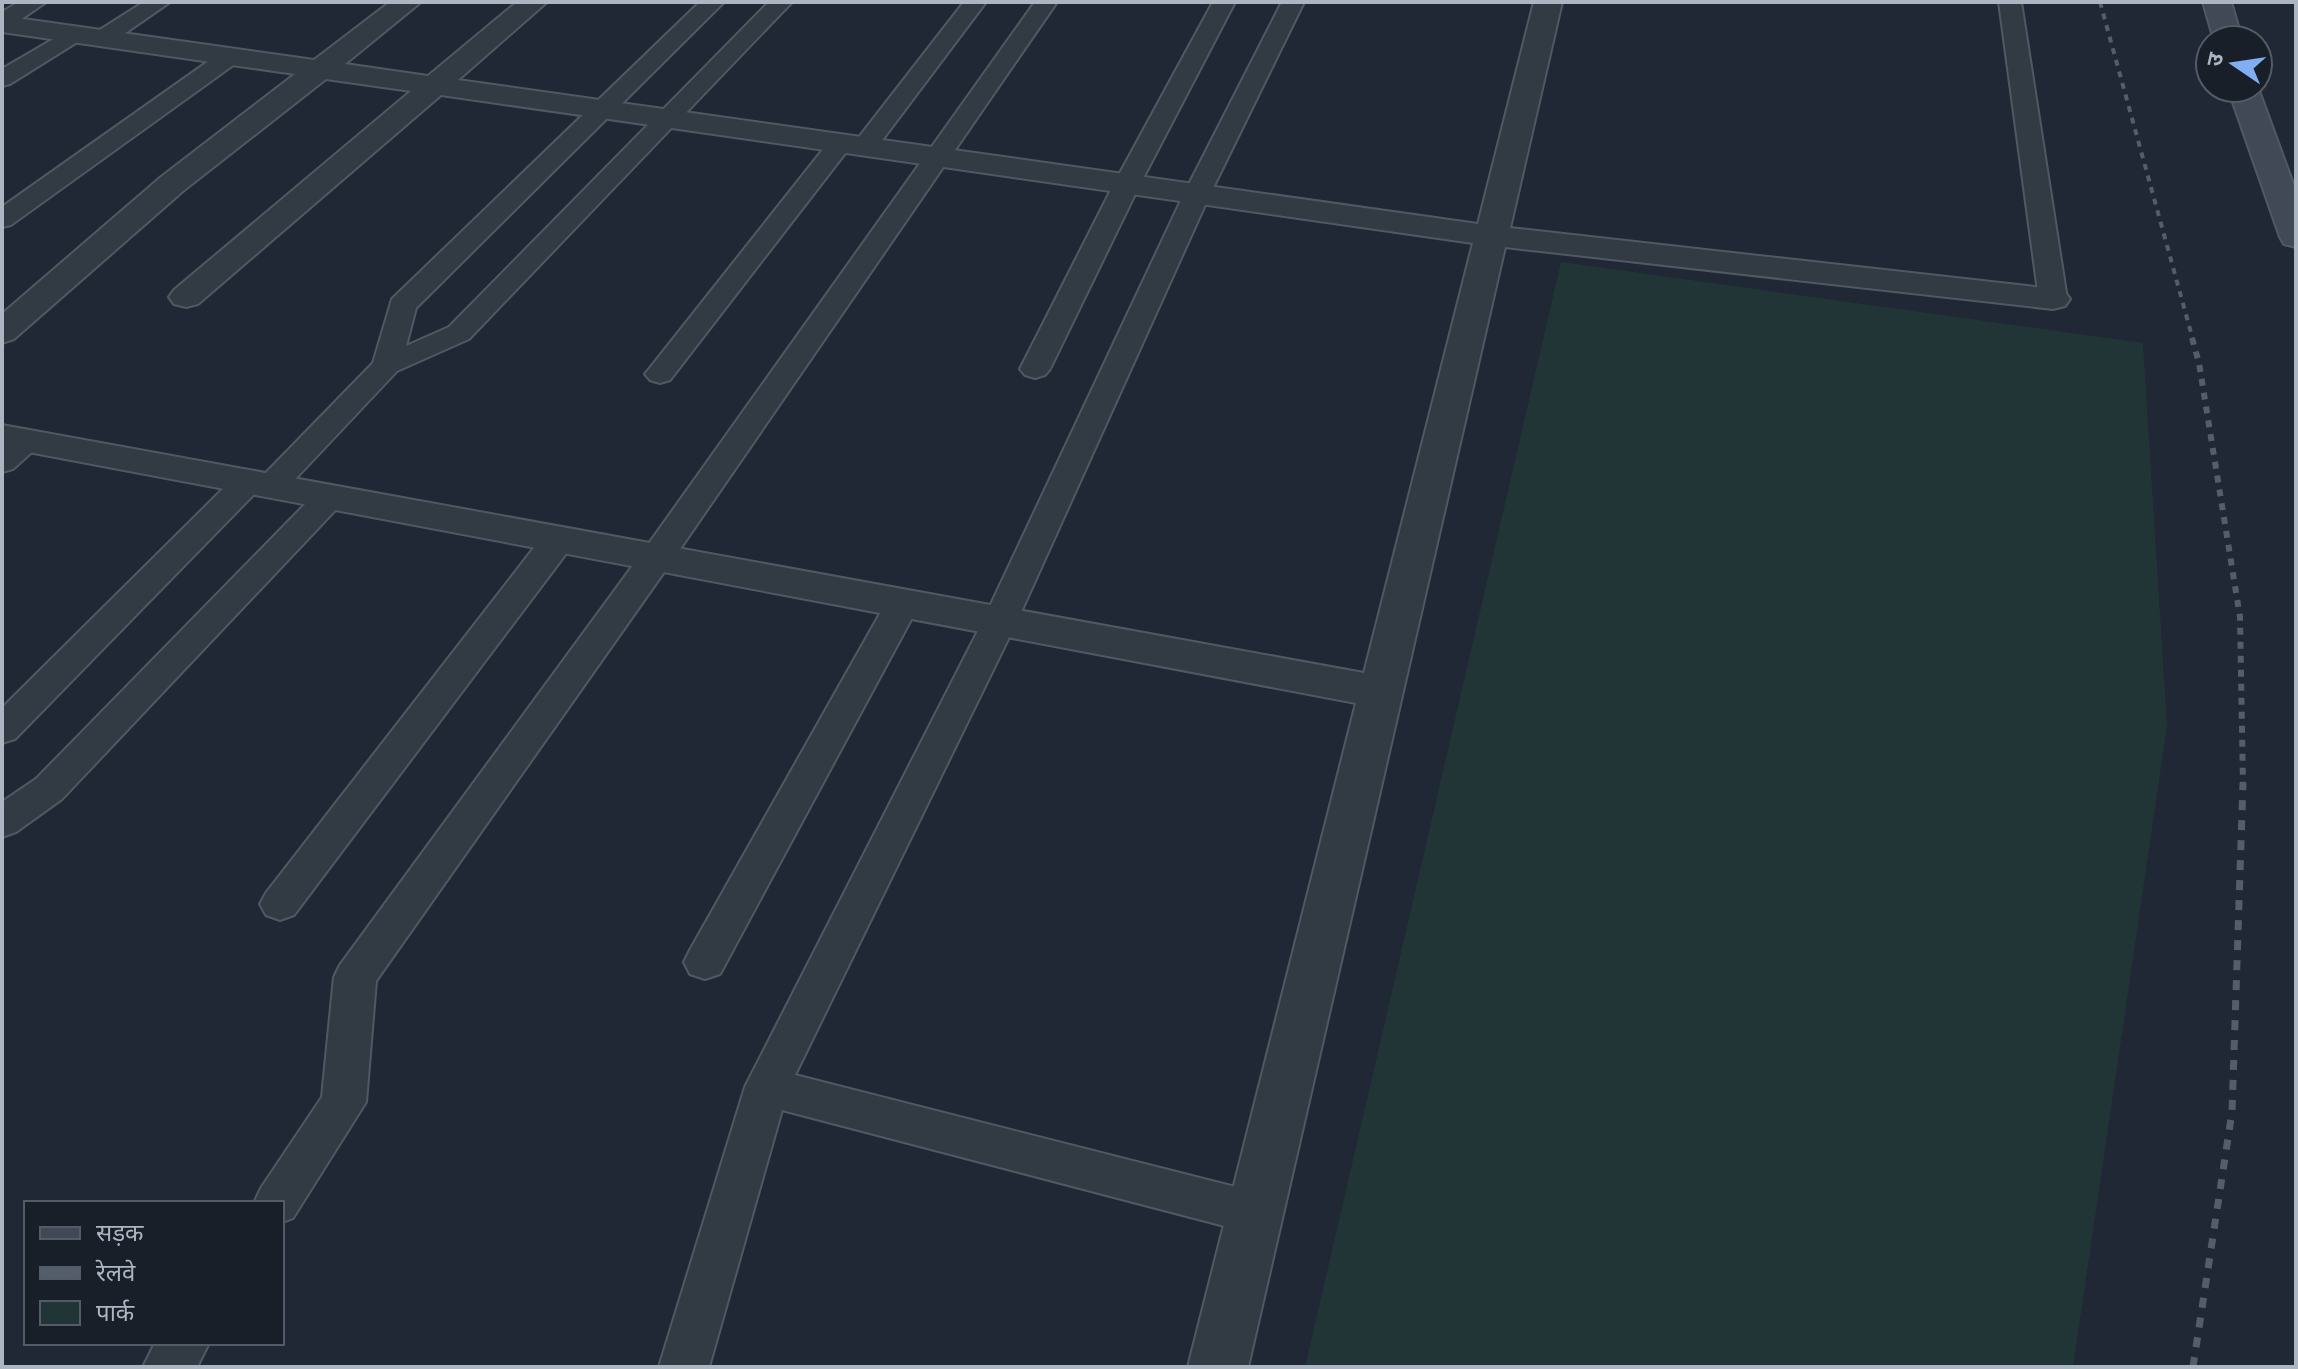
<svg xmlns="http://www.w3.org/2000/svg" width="2298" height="1369" font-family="Signika,'Noto Sans Devanagari',sans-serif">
<rect width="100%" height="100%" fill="#1f2834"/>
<path fill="#223536" d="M 1561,262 L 2143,343 L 2167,726 L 2073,1367 L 1305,1367 Z"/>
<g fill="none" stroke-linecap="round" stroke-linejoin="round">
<g stroke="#505863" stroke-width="4">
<path id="lane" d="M 19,2 L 46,2 L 10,27 L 2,29 L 2,12 Z
M 144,2 L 170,2 L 111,43 L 95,43 L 92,38 L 95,33 Z
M 700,2 L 724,2 L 416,308 L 406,346 L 449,327 L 769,2 L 792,2 L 469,339 L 397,371 L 282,493 L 271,496 L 258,490 L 15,739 L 2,743 L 2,708 L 237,475 L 248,472 L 261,478 L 373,363 L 392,299 Z
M 964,2 L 986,2 L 874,151 L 856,151 L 852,146 L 856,141 Z
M 1035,2 L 1057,2 L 669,565 L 376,981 L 366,1102 L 293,1218 L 282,1222 L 282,1203 L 254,1203 L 261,1188 L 322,1097 L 334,977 L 340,965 L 645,549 Z
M 1213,2 L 1235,2 L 1140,184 L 1050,369 L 1045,375 L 1035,378 L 1025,375 L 1020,369 L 1114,184 Z
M 1282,2 L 1304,2 L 1210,194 L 1017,621 L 795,1075 L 1255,1192 L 1272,1198 L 1278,1213 L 1272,1228 L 1255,1234 L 782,1110 L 709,1367 L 659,1367 L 745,1087 L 983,621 L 1184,194 Z
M 1999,2 L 2021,2 L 2067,299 L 2063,305 L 2053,307 L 2043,305 L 2039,299 Z
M 74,27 L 82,29 L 85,34 L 82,39 L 10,84 L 2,86 L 2,69 Z
M 231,49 L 239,51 L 243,56 L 239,61 L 11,225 L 2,227 L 2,207 L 223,51 Z
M 841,136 L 850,138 L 853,143 L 670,380 L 660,383 L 650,380 L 645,374 L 650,368 L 832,138 Z
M 28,432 L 39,434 L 44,441 L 13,469 L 2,472 L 2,446 L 17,434 Z
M 330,487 L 341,490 L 346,497 L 341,504 L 62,799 L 16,832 L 2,837 L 2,802 L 36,779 L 319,490 Z
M 559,528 L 571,531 L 576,539 L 571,547 L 294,915 L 280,920 L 266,915 L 260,904 L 266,893 L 547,531 Z
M 903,591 L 915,595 L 920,603 L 720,974 L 705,979 L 690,974 L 684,962 L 690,950 L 886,603 L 891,595 Z
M 155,1343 L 209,1343 L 197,1367 L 143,1367 Z"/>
</g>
<g stroke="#505863" stroke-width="4">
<path id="street" d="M 390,2 L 421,2 L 345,64 L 428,76 L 517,2 L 547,2 L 458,80 L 1478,224 L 1534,2 L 1562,2 L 1510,228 L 2053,289 L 2065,292 L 2070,299 L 2065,306 L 2053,309 L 1505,247 L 1248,1367 L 1188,1367 L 1356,703 L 2,447 L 2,425 L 1364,673 L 1473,243 L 441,95 L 198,304 L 186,307 L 174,304 L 169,297 L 174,290 L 411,91 L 326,79 L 183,191 L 14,339 L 2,343 L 2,314 L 161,177 L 295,74 L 2,32 L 2,16 L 314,60 Z"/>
</g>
<g stroke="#505863" stroke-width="4">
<path id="secondary" d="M 2203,2 L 2231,2 L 2242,40 L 2214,40 Z
M 2228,88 L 2258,88 L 2296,192 L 2296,247 L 2284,244 L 2280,237 Z"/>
</g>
<use href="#lane" fill="#323a44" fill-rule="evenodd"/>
<use href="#street" fill="#323a44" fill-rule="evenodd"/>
<use href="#secondary" fill="#414957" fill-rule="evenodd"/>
<path stroke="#545e6b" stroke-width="4" stroke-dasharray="6 6" stroke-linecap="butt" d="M 2100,2 L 2193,340"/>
<path stroke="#545e6b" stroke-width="6" stroke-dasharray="7 7" stroke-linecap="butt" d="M 2192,338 L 2199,363 L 2240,617 L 2243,785"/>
<path stroke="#545e6b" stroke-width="7" stroke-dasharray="10 10" stroke-linecap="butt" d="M 2193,1367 L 2232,1112 L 2243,783"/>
</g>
<rect width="2298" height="1369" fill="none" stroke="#acb5c2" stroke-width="8"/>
<rect x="24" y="1201" width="260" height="144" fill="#181f29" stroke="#535b66" stroke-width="2"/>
<rect x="40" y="1227" width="40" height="12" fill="#414957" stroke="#535b66" stroke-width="2"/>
<text x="96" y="1241" font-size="24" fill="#acb5c2">सड़क</text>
<rect x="40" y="1267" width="40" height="12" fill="#545e6b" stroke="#535b66" stroke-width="2"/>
<text x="96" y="1281" font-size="24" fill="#acb5c2">रेलवे</text>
<rect x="40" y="1301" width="40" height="24" fill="#223536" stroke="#535b66" stroke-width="2"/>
<text x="96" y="1321" font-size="24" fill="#acb5c2">पार्क</text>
<g transform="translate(2234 64) rotate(283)"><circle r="38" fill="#181f29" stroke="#535b66" stroke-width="2"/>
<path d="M0-6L14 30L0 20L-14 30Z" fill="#81aef2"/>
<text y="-12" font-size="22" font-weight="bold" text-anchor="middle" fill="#acb5c2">उ</text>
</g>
</svg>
